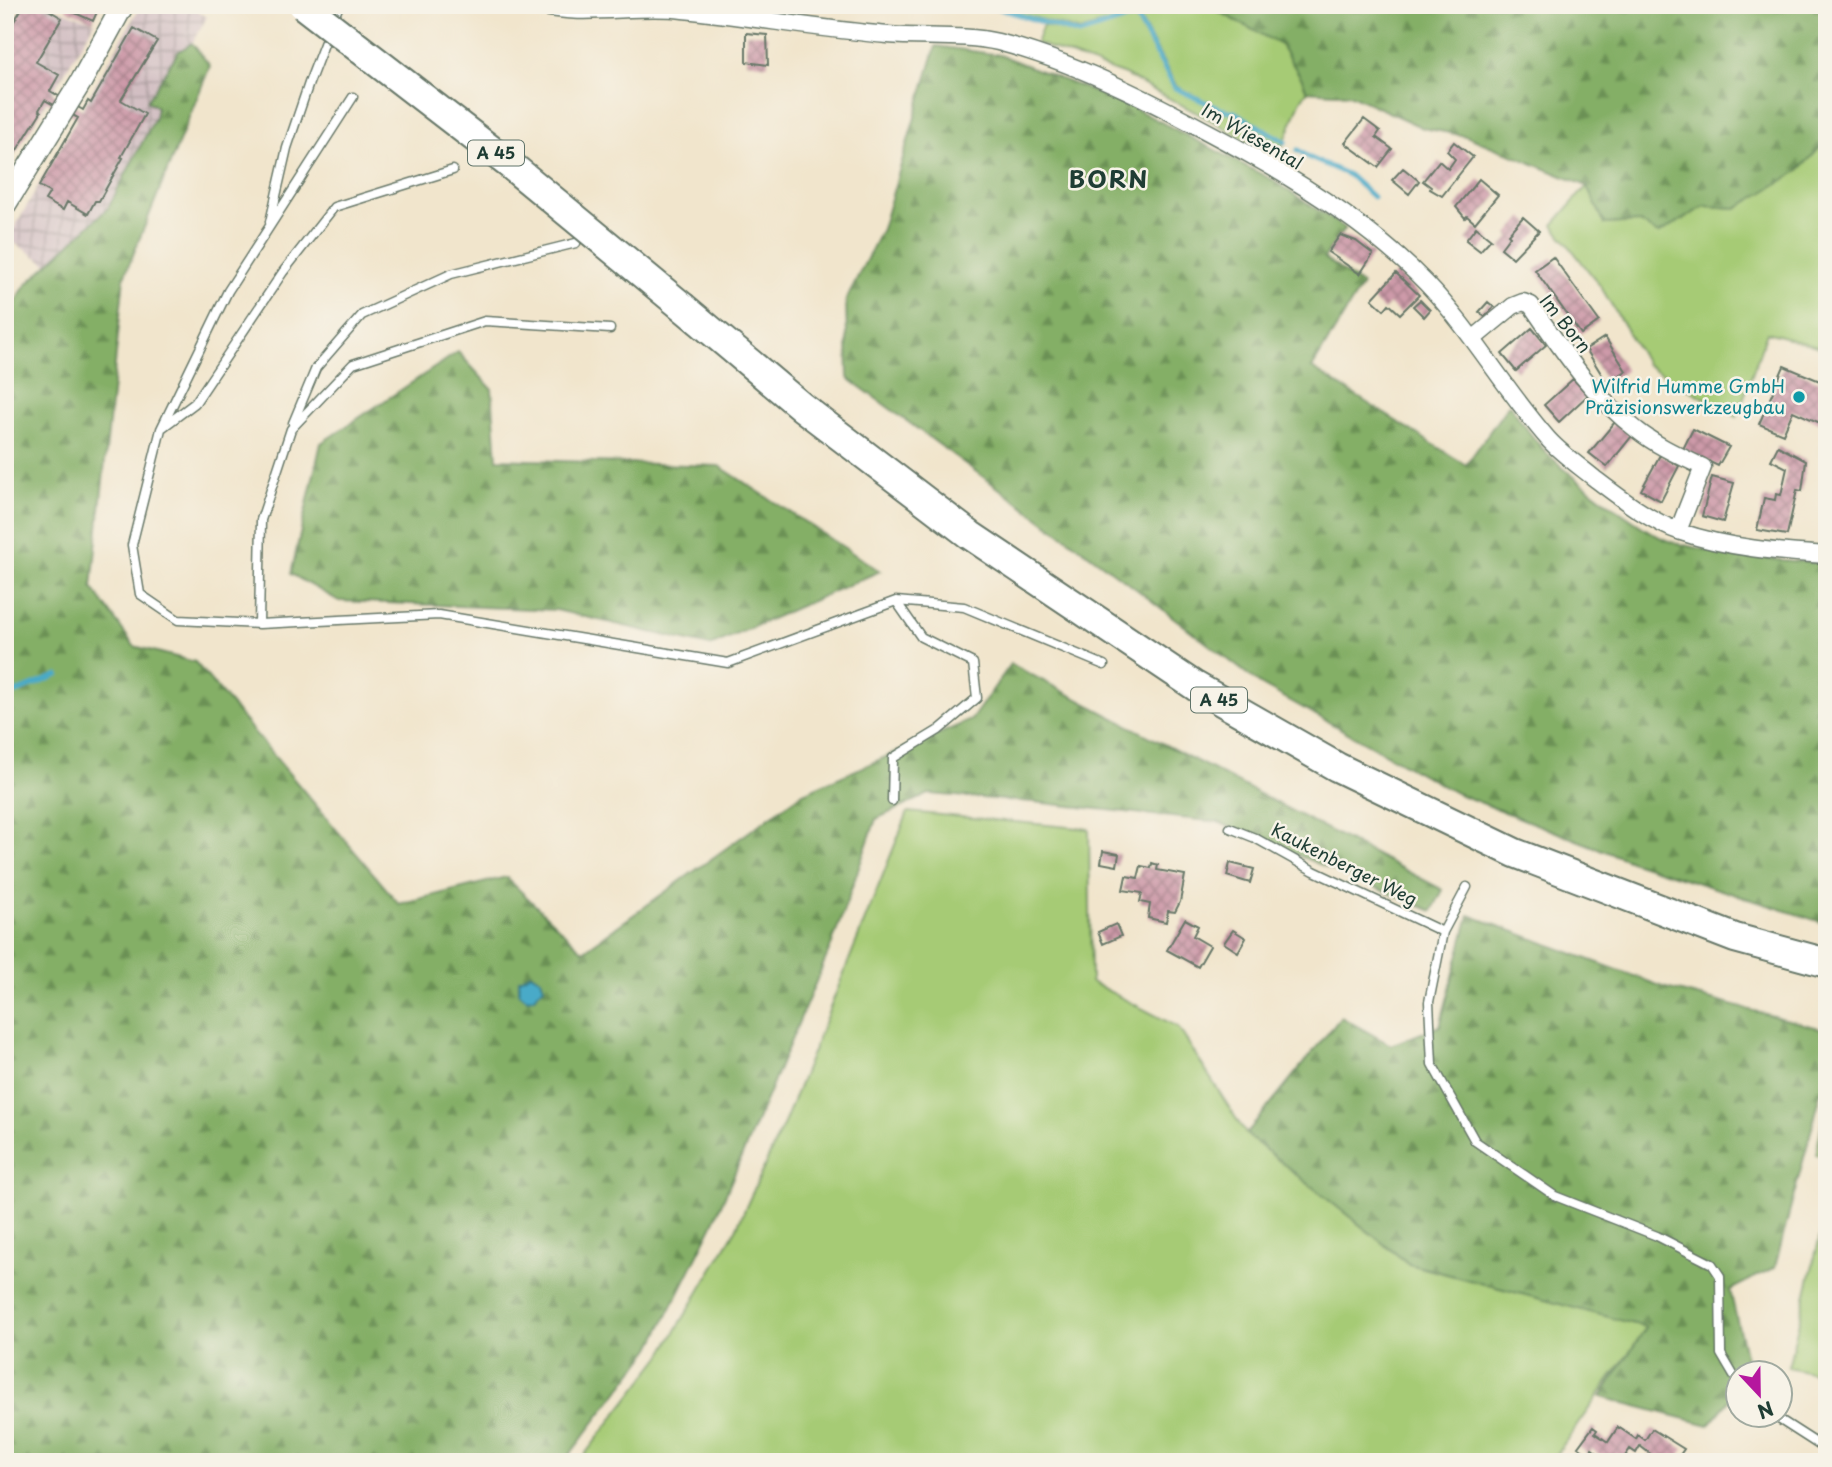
<svg xmlns="http://www.w3.org/2000/svg" width="1832" height="1467" font-family="'Playpen Sans',sans-serif">
<defs>
<pattern id="industrial-grid" width="8" height="8" patternUnits="userSpaceOnUse" patternTransform="scale(1.75)"><rect width="8" height="8" fill="#d2bec2"/><path d="M0 4h8M4 0v8" fill="none" stroke="#aa9c9e"/></pattern>
<pattern id="forest-firs" width="22" height="20" patternUnits="userSpaceOnUse" patternTransform="scale(1.75)"><rect width="22" height="20" fill="#84af66"/><path d="M5 1l3.5 6h-7zM16 11l3.5 6h-7z" fill="#6b9055"/></pattern>
<pattern id="water-ripples" width="26" height="14" patternUnits="userSpaceOnUse" patternTransform="scale(1.75)"><rect width="26" height="14" fill="#49aac8"/><path d="M2 4q2-2 4 0t4 0M15 11q2-2 4 0t4 0" fill="none" stroke="#3c8ca3"/></pattern>
<pattern id="building-cross-hatch" width="8" height="8" patternUnits="userSpaceOnUse" patternTransform="scale(1.75)"><rect width="8" height="8" fill="#cd9aa9"/><path d="M0 0l8 8M0 8l8-8" fill="none" stroke="#a67f8a"/></pattern>
</defs>
<rect width="100%" height="100%" fill="#f7f3e8"/>
<filter id="ink" filterUnits="userSpaceOnUse"><feTurbulence type="fractalNoise" baseFrequency=".0143" numOctaves="2"/><feDisplacementMap in="SourceGraphic" scale="14" xChannelSelector="R" yChannelSelector="G"/><feConvolveMatrix kernelMatrix="1 2 1 2 8 2 1 2 1" color-interpolation-filters="sRGB"/></filter>
<filter id="wash" filterUnits="userSpaceOnUse"><feTurbulence type="fractalNoise" baseFrequency=".00686" numOctaves="4" result="noise"/><feDisplacementMap in="SourceGraphic" scale="28" xChannelSelector="R" yChannelSelector="G"/><feGaussianBlur stdDeviation="1.57" result="paint"/><feColorMatrix in="noise" values="0 0 0 0 0 0 0 0 0 0 0 0 0 0 0 0 0 1.4 0 .05"/><feComposite in="paint" operator="in"/></filter>
<g filter="url(#wash)">
<rect width="100%" height="100%" fill="#f1e5cc"/>
<path fill="url(#industrial-grid)" d="M 24,5 L 46,5 L 95,22 L 5,171 L 5,37 Z
M 141,5 L 190,5 L 207,17 L 192,43 L 178,52 L 148,101 L 157,107 L 155,118 L 108,208 L 49,265 L 8,239 Z"/>
<path fill="#a6cb75" stroke="#628454" stroke-width="2" d="M 993,5 L 1207,5 L 1281,45 L 1302,79 L 1307,91 L 1300,102 L 1285,141 L 1235,111 L 1220,108 L 1177,87 L 1137,14 L 1080,31 Z
M 1135,18 L 1175,89 L 1220,110 L 1234,113 L 1284,143 L 1274,157 L 1216,123 L 1125,75 L 1036,43 L 1043,25 L 1079,35 Z
M 1827,140 L 1827,349 L 1767,332 L 1737,417 L 1647,365 L 1601,287 L 1553,225 L 1587,186 L 1605,224 L 1640,222 L 1659,233 L 1705,206 L 1736,208 L 1798,171 Z
M 908,812 L 1089,829 L 1091,982 L 1178,1027 L 1246,1134 L 1409,1264 L 1647,1327 L 1551,1462 L 579,1462 L 661,1356 L 736,1229 L 785,1121 Z
M 1824,1112 L 1827,1113 L 1827,1157 L 1816,1154 Z
M 1827,1207 L 1827,1376 L 1788,1367 Z"/>
<path fill="url(#forest-firs)" stroke="#52764d" stroke-width="2" d="M 1207,5 L 1827,5 L 1827,140 L 1798,171 L 1751,200 L 1736,208 L 1705,206 L 1658,234 L 1640,222 L 1605,224 L 1587,186 L 1466,136 L 1423,128 L 1349,94 L 1307,91 L 1302,79 L 1281,45 Z
M 192,43 L 210,66 L 124,277 L 92,587 L 134,646 L 195,662 L 399,904 L 506,877 L 583,951 L 803,793 L 971,720 L 1011,664 L 1443,890 L 1432,911 L 1218,822 L 1033,802 L 929,794 L 876,819 L 832,944 L 713,1224 L 651,1348 L 564,1462 L 5,1462 L 5,317 L 26,285 L 108,208 L 155,118 L 157,107 L 147,101 L 178,52 Z
M 936,46 L 1000,55 L 1132,107 L 1269,178 L 1345,228 L 1324,258 L 1362,285 L 1312,368 L 1466,465 L 1509,404 C 1519,418 1529,433 1541,447 C 1559,468 1644,533 1669,541 C 1721,556 1773,559 1827,564 L 1827,924 L 1633,862 L 1456,793 L 1260,684 L 1135,588 L 848,378 L 846,300 L 882,229 Z
M 458,352 L 492,389 L 497,459 L 719,466 L 880,571 L 710,646 L 556,610 L 339,601 L 291,574 L 321,443 Z
M 1469,915 L 1666,988 L 1827,1030 L 1827,1082 L 1824,1082 L 1775,1267 L 1730,1290 L 1749,1372 L 1738,1372 L 1737,1391 L 1709,1425 L 1601,1397 L 1646,1327 L 1409,1264 L 1246,1134 L 1341,1017 L 1391,1045 L 1440,1026 Z"/>
<path fill="url(#water-ripples)" stroke="#34747e" stroke-width="2" d="M 531,973 L 541,979 L 544,987 L 533,998 L 527,999 L 519,993 L 519,979 Z"/>
<g fill="none" stroke-linecap="round" stroke-linejoin="round">
<path stroke="#49aac8" stroke-width="5" d="M 989,5 L 1079,34 L 1136,16 L 1175,88 L 1220,109 L 1234,112 L 1285,142
M 1298,150 L 1310,158 L 1349,175 L 1373,197
M 5,697 L 58,675"/>
</g>
<g id="blocks">
<path fill="url(#building-cross-hatch)" d="M 24,5 L 40,5 L 62,18 L 36,62 L 59,75 L 50,91 L 83,110 L 88,101 L 91,103 L 134,28 L 157,41 L 121,100 L 145,114 L 121,157 L 123,158 L 99,201 L 95,201 L 88,214 L 67,202 L 63,210 L 45,200 L 50,192 L 39,186 L 78,118 L 45,100 L 39,110 L 41,112 L 5,169 L 5,94 L 8,91 L 5,90 L 5,36 Z
M 67,5 L 100,5 L 93,21 L 66,9 Z
M 873,5 L 907,5 L 906,11 Z
M 746,33 L 767,35 L 768,65 L 746,62 Z
M 1364,119 L 1380,131 L 1376,137 L 1392,149 L 1378,167 L 1345,143 Z
M 1454,142 L 1473,157 L 1442,196 L 1430,189 L 1431,187 L 1423,181 L 1439,161 L 1448,169 L 1455,159 L 1447,151 Z
M 1403,168 L 1419,181 L 1409,194 L 1392,180 Z
M 1479,179 L 1498,195 L 1475,223 L 1467,216 L 1465,218 L 1456,207 Z
M 1523,217 L 1539,231 L 1513,258 L 1501,248 L 1510,236 L 1508,234 Z
M 1476,227 L 1491,239 L 1480,251 L 1466,240 Z
M 1340,235 L 1356,241 L 1373,254 L 1360,274 L 1328,252 Z
M 1553,257 L 1599,321 L 1581,334 L 1535,270 Z
M 1396,273 L 1419,295 L 1400,314 L 1389,304 L 1384,310 L 1372,299 Z
M 1420,300 L 1430,310 L 1424,317 L 1413,306 Z
M 1488,302 L 1494,307 L 1485,317 L 1479,312 Z
M 1532,328 L 1546,345 L 1516,371 L 1502,354 Z
M 1605,337 L 1626,371 L 1607,383 L 1586,349 Z
M 1784,366 L 1827,384 L 1827,426 L 1793,411 L 1783,434 L 1759,424 Z
M 1573,379 L 1588,395 L 1559,422 L 1544,405 Z
M 1615,422 L 1632,436 L 1607,467 L 1589,453 Z
M 1693,429 L 1729,447 L 1718,466 L 1683,449 Z
M 1778,446 L 1806,461 L 1802,491 L 1797,490 L 1787,535 L 1757,530 L 1764,498 L 1775,500 L 1776,494 L 1781,495 L 1787,468 L 1771,460 Z
M 1660,455 L 1679,466 L 1661,501 L 1641,490 Z
M 1712,477 L 1734,483 L 1723,522 L 1702,516 Z
M 1103,851 L 1119,854 L 1117,866 L 1101,863 Z
M 1152,863 L 1158,865 L 1157,870 L 1185,875 L 1180,902 L 1175,912 L 1168,911 L 1166,922 L 1148,918 L 1150,904 L 1140,902 L 1142,893 L 1123,890 L 1126,876 L 1138,878 L 1141,866 L 1151,868 Z
M 1230,863 L 1254,869 L 1250,883 L 1227,876 Z
M 1185,919 L 1198,926 L 1193,936 L 1210,946 L 1198,967 L 1167,950 Z
M 1116,924 L 1121,936 L 1103,944 L 1098,932 Z
M 1233,930 L 1246,938 L 1238,952 L 1224,943 Z
M 1593,1427 L 1597,1430 L 1595,1433 L 1608,1442 L 1618,1427 L 1636,1439 L 1638,1435 L 1645,1440 L 1652,1429 L 1684,1449 L 1675,1462 L 1661,1462 L 1640,1446 L 1636,1453 L 1630,1449 L 1621,1462 L 1609,1462 L 1592,1449 L 1588,1454 L 1578,1447 Z"/>
</g>
</g>
<g filter="url(#ink)">
<use href="#blocks" fill-opacity="0" stroke="#687869" stroke-width="2"/>
<g fill="none" stroke-linecap="round" stroke-linejoin="round">
<g stroke="#687869" stroke-width="11">
<path id="service" d="M 353,97 L 228,291 L 161,429 L 132,545 L 140,594 L 178,620 L 259,624 L 439,615 L 728,663 L 896,601 L 964,607 L 1104,665
M 270,222 L 287,148 L 309,83 L 339,5
M 293,423 L 316,368 L 362,315 L 451,274 L 576,243
M 163,427 L 195,403 L 283,272 L 334,207 L 453,170
M 259,624 L 261,520 L 291,429 L 353,364 L 485,321 L 610,329
M 892,801 L 893,758 L 939,730 L 977,698 L 973,663 L 921,637 L 896,601
M 1230,828 L 1255,838 L 1314,871 L 1443,932
M 1467,887 L 1443,932 L 1429,1002 L 1432,1064 L 1475,1141 L 1555,1196 L 1657,1236 L 1712,1264 L 1720,1276 L 1721,1354 L 1738,1383
M 1771,1414 L 1827,1450"/>
</g>
<g stroke="#687869" stroke-width="19">
<path id="minor" d="M 536,5 C 585,18 634,4 683,10 C 751,17 819,29 888,35 C 922,38 966,34 998,42 C 1084,64 1170,111 1247,153 C 1308,187 1378,233 1426,283 C 1472,331 1505,390 1549,440 C 1562,454 1579,466 1594,478 C 1619,497 1651,522 1681,532 C 1727,548 1779,552 1827,555
M 1473,339 L 1513,306 L 1523,302 L 1531,305 C 1562,350 1593,397 1637,430 C 1657,446 1680,456 1703,467 L 1678,531"/>
</g>
<g stroke="#687869" stroke-width="24">
<path id="secondary" d="M 5,205 L 82,80 L 123,5"/>
</g>
<g stroke="#687869" stroke-width="32">
<path id="motorway" d="M 684,308 L 802,407 L 970,535 L 1195,686 L 1337,767 L 1515,853 L 1735,938 L 1827,963"/>
</g>
<use href="#service" stroke="#fff" stroke-width="8"/>
<use href="#minor" stroke="#fff" stroke-width="16"/>
<use href="#secondary" stroke="#fff" stroke-width="21"/>
<use href="#motorway" stroke="#fff" stroke-width="28"/>
<g stroke="#687869" stroke-width="32" stroke-linecap="butt">
<path id="motorway-bridge" d="M 303,5 L 508,163 L 684,308"/>
</g>
<use href="#motorway-bridge" stroke="#fff" stroke-width="28"/>
</g>
</g>
<circle fill="#0f9aa8" stroke="#f7f3e8" stroke-width="2.5" cx="1799" cy="397" r="7"/>
<g text-anchor="middle" stroke-width="5" stroke-linejoin="round" paint-order="stroke">
<g fill="#f7f3e8" stroke="#60746a" stroke-width="2">
<rect x="468" y="140.5" width="56" height="25" rx="5"/>
<rect x="1191" y="687.5" width="56" height="25" rx="5"/>
</g>
<g font-size="16" font-weight="bold" fill="#1f3d34">
<text x="496" y="159">A 45</text>
<text x="1219" y="706">A 45</text>
</g>
<g font-size="18" fill="#1f3d34" stroke="#f7f3e8">
<text transform="translate(1252 137) rotate(30)" y="6">Im Wiesental</text>
<text transform="translate(1565 324) rotate(51)" y="6">Im Born</text>
<text transform="translate(1344 865) rotate(27)" y="6">Kaukenberger Weg</text>
</g>
<g font-size="18" fill="#0d838f" stroke="#f7f3e8" text-anchor="end">
<text x="1785" y="393">Wilfrid Humme GmbH<tspan x="1785" dy="21">Präzisionswerkzeugbau</tspan></text>
</g>
<g font-size="24" font-weight="bold" letter-spacing="2" fill="#1f3d34" stroke="#f7f3e8">
<text x="1109" y="188">BORN</text>
</g>
</g>
<rect width="1832" height="1467" fill="none" stroke="#f7f3e8" stroke-width="28"/>
<g transform="translate(1759 1394) rotate(158)"><circle r="33" fill="#f7f3e8" stroke="#a1aaa0" stroke-width="2"/>
<path d="M0-5L12 26L0 18L-12 26Z" fill="#b5179e"/>
<text y="-10" font-size="19" font-weight="bold" text-anchor="middle" fill="#1f3d34">N</text>
</g>
</svg>
